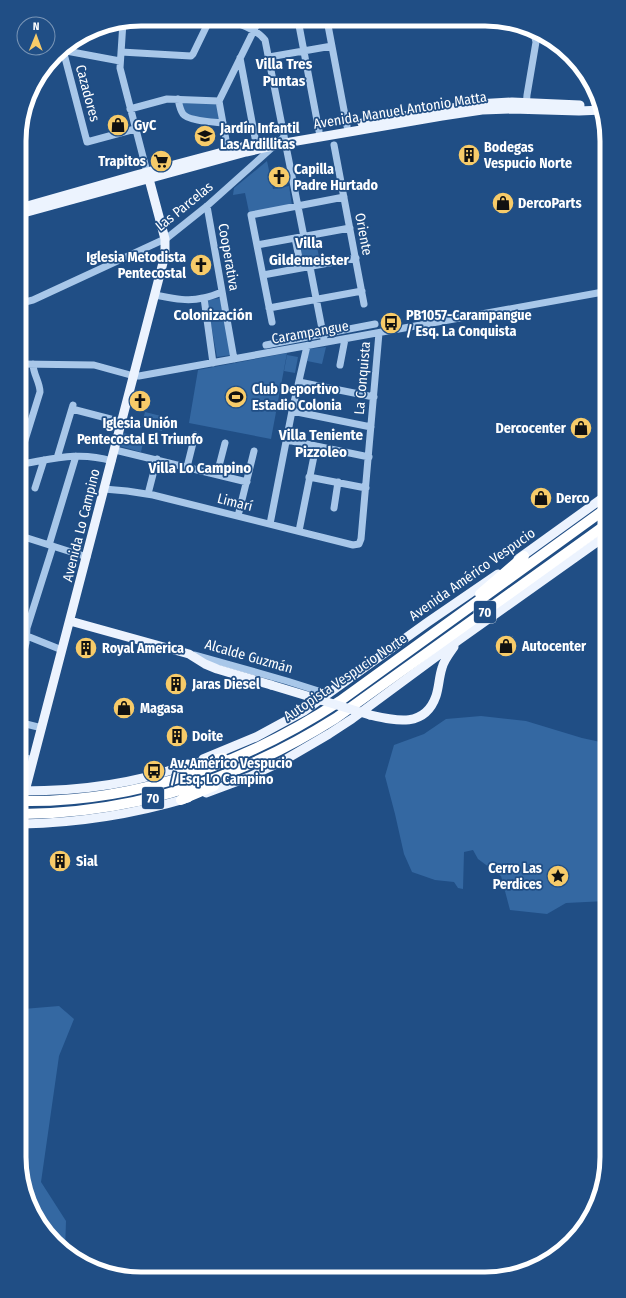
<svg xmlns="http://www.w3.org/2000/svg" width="626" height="1298" font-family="'Fira Sans Condensed',sans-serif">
<rect width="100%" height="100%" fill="#204e85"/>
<path fill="#3468a2" d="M 181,101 L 217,103 L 219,120 L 188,117 L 184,113 Z
M 267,161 L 273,189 L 289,186 L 292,205 L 249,212 L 245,193 L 233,195 L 234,188 Z
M 315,237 L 320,262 L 304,265 L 299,240 Z
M 220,298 L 231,355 L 217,357 L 207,302 L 209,300 Z
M 326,347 L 322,364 L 307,361 L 309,349 Z
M 287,353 L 271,439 L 189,423 L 198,370 Z
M 287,355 L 298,357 L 295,373 L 284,371 Z
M 145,412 L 165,417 L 162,431 L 141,426 Z
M 123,433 L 144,438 L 141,452 L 119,446 Z
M 481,716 L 526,721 L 582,738 L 605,743 L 606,901 L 566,903 L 547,914 L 510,910 L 501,876 L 478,859 L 473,850 L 464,852 L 463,889 L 458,888 L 454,882 L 435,880 L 412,872 L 404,854 L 395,814 L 385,776 L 394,745 L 424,734 L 446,719 Z
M 59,1006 L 74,1019 L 59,1056 L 41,1182 L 66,1221 L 65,1251 L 60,1249 L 35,1218 L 23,1189 L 23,1009 Z"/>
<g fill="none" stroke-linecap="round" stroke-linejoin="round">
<path stroke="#a8c7e9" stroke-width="7" d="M 230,20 C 241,25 258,30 265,40 L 304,237
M 298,20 L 319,131
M 327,20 L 347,126
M 123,22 L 120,68 L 148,176
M 61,50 L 120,61
M 63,50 L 87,142 L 135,129
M 121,52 L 191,56 L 193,54 L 210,19
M 269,57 L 332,46
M 240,58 L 256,143
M 178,99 C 179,104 180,110 183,114 C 188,121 214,122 223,123
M 526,107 L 527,95 L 536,42 L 534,34
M 130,109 L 167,99 L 219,101
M 334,145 L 364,304
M 228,151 L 219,101 L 259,20
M 207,206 L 234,359
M 295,238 L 301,268
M 257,245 L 350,228
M 310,267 L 324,339
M 263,275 L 356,258
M 155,295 C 171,298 187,302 203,298 C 210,297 216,294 222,292
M 204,298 L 213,363
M 21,303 L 33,300 L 167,238 L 207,206 L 284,137
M 269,308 L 362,291
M 272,322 L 251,215 L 344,197
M 266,345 L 375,324
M 21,364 L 94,365 L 134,376 L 139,376 L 603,292
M 340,365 L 345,339
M 299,382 L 374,397
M 72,409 L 122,422
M 292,411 L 371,427
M 287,440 L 369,457
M 115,450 L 247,482
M 21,453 L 40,392 C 40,382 33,374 33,364
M 57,458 L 73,405
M 21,464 C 53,459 79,451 112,461
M 187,467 L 195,435
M 217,474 L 225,443
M 309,477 L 366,488
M 35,488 L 44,460
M 104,489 L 127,491 L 153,495 L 353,545 L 359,544 L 361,539 L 379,333
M 148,494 L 157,459
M 334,508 L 338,482
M 238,516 L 254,451
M 270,524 L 292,411 L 307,346
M 299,531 L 316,446
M 21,536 L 87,557
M 49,545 L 76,456
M 21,550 L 25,538
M 22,634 L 62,650
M 195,655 L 287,681 L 328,694
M 22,659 L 26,643 L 27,628 L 53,546
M 22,723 L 42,728
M 22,757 L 33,760"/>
<path stroke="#ecf3fe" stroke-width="9" d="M 362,123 L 476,104 L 512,102 L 580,105
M 20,208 L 136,175 L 249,145
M 20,214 L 246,152 L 291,142 L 442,116 L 482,110 L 512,109 L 579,111 L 603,110
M 518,559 L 604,497
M 70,621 L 189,654 L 205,664 L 217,669 L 271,685
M 370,715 C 396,721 425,728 436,696 C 439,687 439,677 442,668 C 444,660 449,654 454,647
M 203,759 L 256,737 L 304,711 L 428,622 L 498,574
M 22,791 C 77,791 136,784 188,764
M 25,791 L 165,255 L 165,239 L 149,179
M 206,793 L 249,777 L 283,761 L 329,734 L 352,719 L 459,640 L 604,537
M 22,824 C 79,823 134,814 188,798"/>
<path stroke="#fff" stroke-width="10" d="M 480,594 L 524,556
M 181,767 L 223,758
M 181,800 L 214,786
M 22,801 C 136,803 246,763 340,701 L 604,510
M 22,814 C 135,813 241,778 336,718 L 604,526"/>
<path stroke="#ecf3fe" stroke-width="9" d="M 271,685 L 370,715"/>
</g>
<defs>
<g id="shop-disc" transform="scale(1.15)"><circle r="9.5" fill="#f7cb69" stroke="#204e85"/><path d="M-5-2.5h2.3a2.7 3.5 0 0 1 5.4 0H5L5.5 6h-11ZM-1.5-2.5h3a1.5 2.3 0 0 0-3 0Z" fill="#111"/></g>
<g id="school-disc" transform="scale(1.15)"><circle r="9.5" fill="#f7cb69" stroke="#204e85"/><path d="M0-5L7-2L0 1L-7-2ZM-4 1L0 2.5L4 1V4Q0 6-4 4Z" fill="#111"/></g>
<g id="building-disc" transform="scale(1.15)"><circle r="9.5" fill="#f7cb69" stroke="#204e85"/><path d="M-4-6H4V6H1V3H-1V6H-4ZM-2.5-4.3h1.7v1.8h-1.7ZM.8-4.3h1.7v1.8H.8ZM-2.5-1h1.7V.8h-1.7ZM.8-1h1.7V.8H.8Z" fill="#111"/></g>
<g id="supermarket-disc" transform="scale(1.15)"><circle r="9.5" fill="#f7cb69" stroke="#204e85"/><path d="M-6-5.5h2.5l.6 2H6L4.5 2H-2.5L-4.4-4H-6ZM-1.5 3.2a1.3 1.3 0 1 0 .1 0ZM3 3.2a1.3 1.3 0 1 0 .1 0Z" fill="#111"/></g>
<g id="church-disc" transform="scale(1.15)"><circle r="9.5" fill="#f7cb69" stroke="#204e85"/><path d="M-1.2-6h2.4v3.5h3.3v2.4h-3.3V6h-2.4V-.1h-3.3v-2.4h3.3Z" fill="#111"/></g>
<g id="bus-disc" transform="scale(1.15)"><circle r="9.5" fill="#f7cb69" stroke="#204e85"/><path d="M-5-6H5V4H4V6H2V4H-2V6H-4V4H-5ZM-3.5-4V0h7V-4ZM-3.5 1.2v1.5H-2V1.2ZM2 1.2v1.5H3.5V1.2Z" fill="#111"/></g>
<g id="stadium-disc" transform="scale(1.15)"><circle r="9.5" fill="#f7cb69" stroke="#204e85"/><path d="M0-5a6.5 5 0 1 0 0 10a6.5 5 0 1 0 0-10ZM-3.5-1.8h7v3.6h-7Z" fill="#111"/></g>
<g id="sight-disc" transform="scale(1.15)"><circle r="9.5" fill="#f7cb69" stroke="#204e85"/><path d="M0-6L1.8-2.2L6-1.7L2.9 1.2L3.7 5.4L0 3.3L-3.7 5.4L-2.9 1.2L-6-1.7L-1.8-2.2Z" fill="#111"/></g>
</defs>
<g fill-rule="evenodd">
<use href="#shop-disc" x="118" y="125"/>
<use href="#school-disc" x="205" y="136"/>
<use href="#building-disc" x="469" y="155"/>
<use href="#supermarket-disc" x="161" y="161"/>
<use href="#church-disc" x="279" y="177"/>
<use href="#shop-disc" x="503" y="203"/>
<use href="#church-disc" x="201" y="265"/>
<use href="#bus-disc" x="391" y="323"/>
<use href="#stadium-disc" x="236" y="397"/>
<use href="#church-disc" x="140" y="401"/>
<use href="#shop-disc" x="581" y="428"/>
<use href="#shop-disc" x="541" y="498"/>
<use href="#shop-disc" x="506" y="646"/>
<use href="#building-disc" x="86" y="648"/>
<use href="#building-disc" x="176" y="684"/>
<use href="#shop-disc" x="124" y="708"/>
<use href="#building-disc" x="177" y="736"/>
<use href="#bus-disc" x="154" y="771"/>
<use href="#building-disc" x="60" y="861"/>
<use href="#sight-disc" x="558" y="876"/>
</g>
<g text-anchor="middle" stroke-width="3.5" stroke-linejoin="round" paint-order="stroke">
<g fill="#204e85" stroke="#bccada" stroke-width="1">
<rect x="474" y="601" width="22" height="22" rx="3"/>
<rect x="142" y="787" width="22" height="22" rx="3"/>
</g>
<g font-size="13" font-weight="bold" fill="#fff">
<text x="485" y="617">70</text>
<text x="153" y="803">70</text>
</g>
<g font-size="14" fill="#fff" stroke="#204e85">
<text transform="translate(88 93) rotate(75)" y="5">Cazadores</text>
<text transform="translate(400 110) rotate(-9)" y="5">Avenida Manuel Antonio Matta</text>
<text transform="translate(184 206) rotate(-39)" y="5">Las Parcelas</text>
<text transform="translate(364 234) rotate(79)" y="5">Oriente</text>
<text transform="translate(229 257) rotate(80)" y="5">Cooperativa</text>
<text transform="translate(310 332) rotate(-10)" y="5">Carampangue</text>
<text transform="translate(362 378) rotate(-85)" y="5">La Conquista</text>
<text transform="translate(235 502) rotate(14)" y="5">Limarí</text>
<text transform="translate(81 525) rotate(-76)" y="5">Avenida Lo Campino</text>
<text transform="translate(472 574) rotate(-35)" y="5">Avenida Américo Vespucio</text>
<text transform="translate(249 656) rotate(16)" y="5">Alcalde Guzmán</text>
<text transform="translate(345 677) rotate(-34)" y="5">Autopista Vespucio Norte</text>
</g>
<g font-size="14" font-weight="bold" fill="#fff" stroke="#204e85" text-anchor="start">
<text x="134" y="130">GyC</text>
<text x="220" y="133">Jardín Infantil<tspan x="220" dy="16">Las Ardillitas</tspan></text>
<text x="484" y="152">Bodegas<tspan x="484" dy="16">Vespucio Norte</tspan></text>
<text x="146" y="166" text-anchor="end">Trapitos</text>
<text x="294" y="174">Capilla<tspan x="294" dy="16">Padre Hurtado</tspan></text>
<text x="518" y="208">DercoParts</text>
<text x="186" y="262" text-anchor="end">Iglesia Metodista<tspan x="186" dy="16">Pentecostal</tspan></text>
<text x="406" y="320">PB1057-Carampangue<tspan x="406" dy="16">/ Esq. La Conquista</tspan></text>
<text x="252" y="394">Club Deportivo<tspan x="252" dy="16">Estadio Colonia</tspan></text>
<text x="140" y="428" text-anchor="middle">Iglesia Unión<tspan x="140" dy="16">Pentecostal El Triunfo</tspan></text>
<text x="566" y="433" text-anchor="end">Dercocenter</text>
<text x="556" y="503">Derco</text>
<text x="522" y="651">Autocenter</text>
<text x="102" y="653">Royal America</text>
<text x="192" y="689">Jaras Diesel</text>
<text x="140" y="713">Magasa</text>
<text x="192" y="741">Doite</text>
<text x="170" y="768">Av. Américo Vespucio<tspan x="170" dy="16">/ Esq. Lo Campino</tspan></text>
<text x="76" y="866">Sial</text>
<text x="542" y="873" text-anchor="end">Cerro Las<tspan x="542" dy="16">Perdices</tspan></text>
</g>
<g font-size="15" font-weight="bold" fill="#fff" stroke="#204e85">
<text x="284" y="69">Villa Tres<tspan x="284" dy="17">Puntas</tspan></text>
<text x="309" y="248">Villa<tspan x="309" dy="17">Gildemeister</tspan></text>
<text x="213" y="320">Colonización</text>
<text x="321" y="440">Villa Teniente<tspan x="321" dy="17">Pizzoleo</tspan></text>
<text x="200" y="473">Villa Lo Campino</text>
</g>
</g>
<path d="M0 0H626V1298H0ZM141 26H485A115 115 0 0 1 600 141V1157A115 115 0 0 1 485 1272H141A115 115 0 0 1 26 1157V141A115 115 0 0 1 141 26Z" fill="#204e85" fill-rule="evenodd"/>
<path fill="none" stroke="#fff" stroke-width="5" d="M141 26H485A115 115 0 0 1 600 141V1157A115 115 0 0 1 485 1272H141A115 115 0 0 1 26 1157V141A115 115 0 0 1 141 26Z"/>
<g transform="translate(36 36) rotate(1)"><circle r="19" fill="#204e85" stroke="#7995b6"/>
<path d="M0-3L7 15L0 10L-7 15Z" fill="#f7cb69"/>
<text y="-6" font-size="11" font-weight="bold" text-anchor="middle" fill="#ffffff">N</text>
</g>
</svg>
